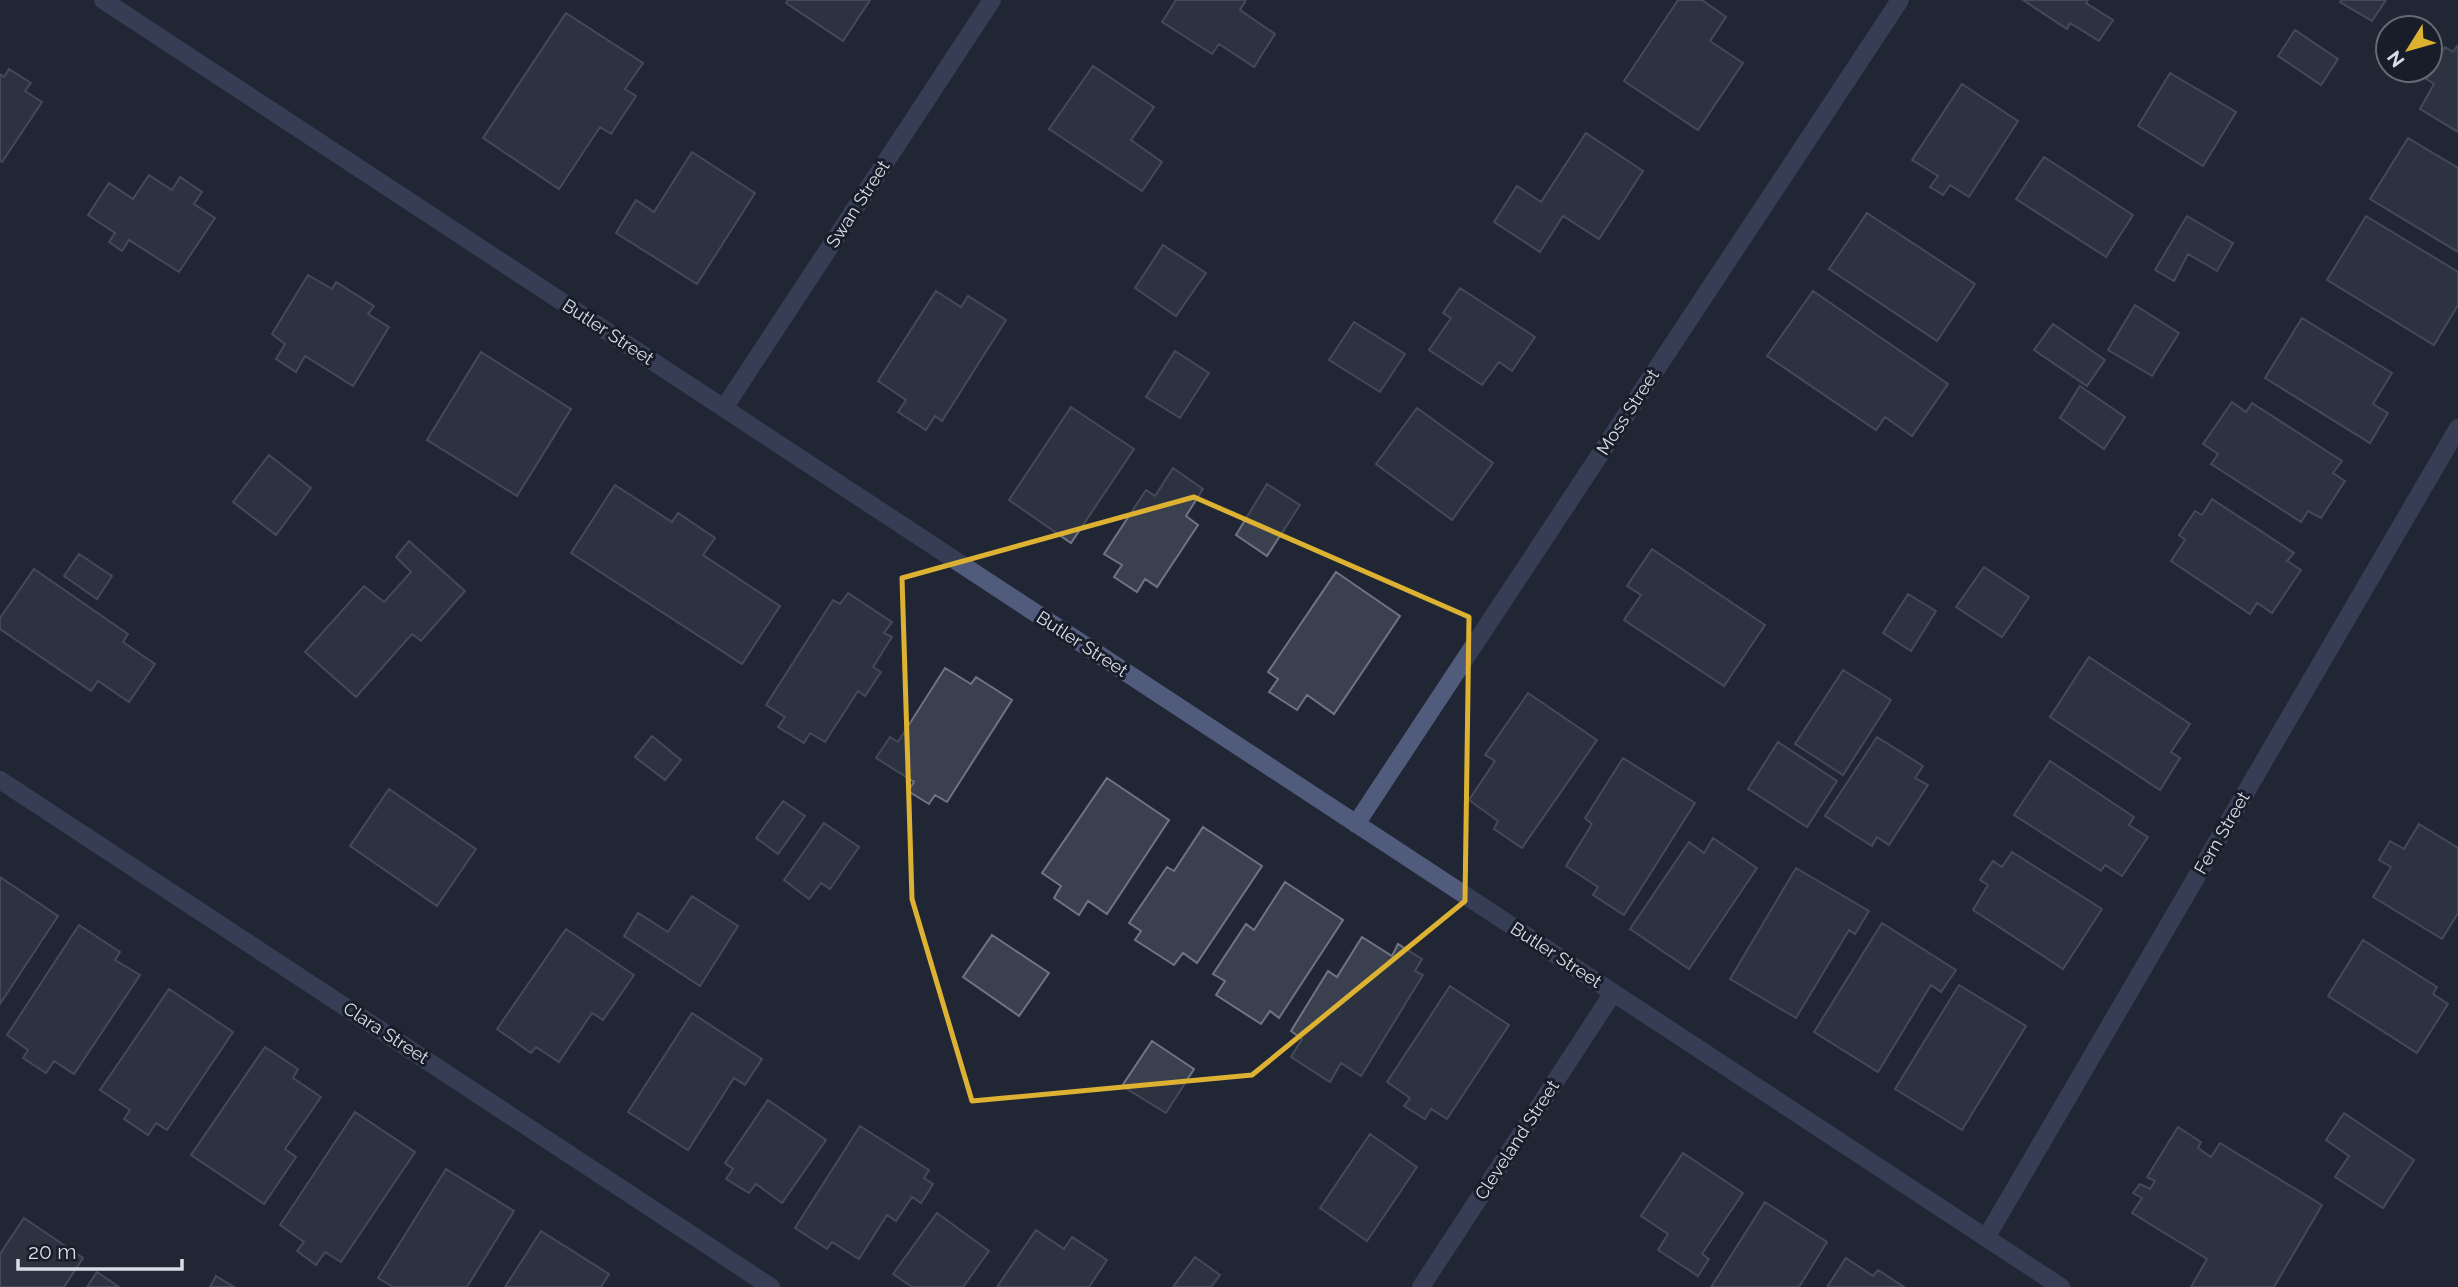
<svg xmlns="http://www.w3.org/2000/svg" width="2458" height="1287" font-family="Raleway,sans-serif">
<rect width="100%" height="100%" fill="#212634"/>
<path fill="#3b404f" stroke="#6d7484" stroke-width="2" d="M 788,0 L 870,0 L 843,41 L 786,3 Z
M 1176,0 L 1246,0 L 1240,10 L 1275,34 L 1254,67 L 1219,44 L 1212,54 L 1162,22 Z
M 1678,0 L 1702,0 L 1726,17 L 1710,41 L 1743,63 L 1698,130 L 1624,81 Z
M 2023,0 L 2088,0 L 2086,3 L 2113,20 L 2099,41 L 2070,23 L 2067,29 Z
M 2341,0 L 2386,0 L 2372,21 L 2340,2 Z
M 566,13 L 643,63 L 625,89 L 636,96 L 611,134 L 600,127 L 559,189 L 483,138 Z
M 2295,30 L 2338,59 L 2321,85 L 2278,56 Z
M 2458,45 L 2458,132 L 2420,109 L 2434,84 L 2425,78 L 2445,47 L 2453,52 Z
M 1093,66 L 1154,107 L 1131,140 L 1162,162 L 1142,191 L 1049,129 Z
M 9,69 L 31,83 L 25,91 L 42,102 L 2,162 L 0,161 L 0,74 L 4,77 Z
M 2170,73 L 2236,112 L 2203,166 L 2138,126 Z
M 1962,84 L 2018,121 L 1969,197 L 1950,185 L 1943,195 L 1930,187 L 1938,176 L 1912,160 Z
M 1586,133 L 1643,171 L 1599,239 L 1563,216 L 1540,252 L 1494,222 L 1517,186 L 1541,202 Z
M 2408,138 L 2458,168 L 2458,252 L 2370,199 Z
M 692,152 L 755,193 L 697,284 L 616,233 L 636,200 L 654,212 Z
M 2044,157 L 2133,215 L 2106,257 L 2016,199 Z
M 149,175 L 172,190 L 180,177 L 202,192 L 194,204 L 215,218 L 179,272 L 129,240 L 122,251 L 109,242 L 115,233 L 88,215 L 109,183 L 133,199 Z
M 1867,213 L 1975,284 L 1937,341 L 1829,269 Z
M 2187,216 L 2233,243 L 2217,271 L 2188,254 L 2174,281 L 2155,270 Z
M 2366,216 L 2458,272 L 2458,305 L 2434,345 L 2327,280 Z
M 1163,245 L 1206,273 L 1176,316 L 1135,288 Z
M 308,275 L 332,289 L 336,282 L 374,306 L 368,314 L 389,327 L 353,386 L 305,356 L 296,372 L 276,359 L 285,344 L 272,334 Z
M 1460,288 L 1535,337 L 1512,371 L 1499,362 L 1482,385 L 1429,350 L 1451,318 L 1443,313 Z
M 936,291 L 961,307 L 968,296 L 1006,320 L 942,421 L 935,416 L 926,430 L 898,412 L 906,400 L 878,381 Z
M 1813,291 L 1948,384 L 1912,436 L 1885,417 L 1876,430 L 1767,356 Z
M 2135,305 L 2179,333 L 2152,376 L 2108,350 Z
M 2302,318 L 2392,373 L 2373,404 L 2388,413 L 2370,443 L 2265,378 Z
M 1354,322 L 1405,354 L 1380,392 L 1329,360 Z
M 2053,324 L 2105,360 L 2087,386 L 2034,350 Z
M 1175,351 L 1209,373 L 1180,418 L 1146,397 Z
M 481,352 L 571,409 L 517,496 L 427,440 Z
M 2080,386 L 2125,417 L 2104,449 L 2060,418 Z
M 2232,402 L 2246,412 L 2252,403 L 2342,461 L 2333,473 L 2345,481 L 2321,518 L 2308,511 L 2301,522 L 2211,464 L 2218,454 L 2203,444 Z
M 1071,407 L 1134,449 L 1071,543 L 1009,500 Z
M 1417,408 L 1493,463 L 1452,520 L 1376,464 Z
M 269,455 L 311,488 L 276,535 L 233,502 Z
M 1173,468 L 1203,489 L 1186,516 L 1198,525 L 1157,587 L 1145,579 L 1137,592 L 1114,577 L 1122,565 L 1104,554 L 1146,490 L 1155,496 Z
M 1267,484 L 1300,505 L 1267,556 L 1236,535 Z
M 615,485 L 672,522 L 678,513 L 715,538 L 703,555 L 780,606 L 742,664 L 571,553 Z
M 2212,499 L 2294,553 L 2287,561 L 2301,570 L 2272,613 L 2257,603 L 2250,614 L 2171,561 L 2185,540 L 2179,535 L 2195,511 L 2202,515 Z
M 409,541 L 465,591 L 421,641 L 412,634 L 356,697 L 305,652 L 364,586 L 384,602 L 411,572 L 396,557 Z
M 1652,549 L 1765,625 L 1724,686 L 1624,620 L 1641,595 L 1627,586 Z
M 79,554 L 112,576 L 97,599 L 64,576 Z
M 1984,567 L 2029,597 L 2002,637 L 1956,607 Z
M 34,569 L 128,634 L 123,642 L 155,664 L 129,702 L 98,681 L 91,691 L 0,629 L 0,618 Z
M 1336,572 L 1400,616 L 1334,714 L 1307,695 L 1297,710 L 1269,692 L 1278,679 L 1268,672 Z
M 848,593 L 892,622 L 884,633 L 892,637 L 873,667 L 881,672 L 865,696 L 858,691 L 825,742 L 810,733 L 804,743 L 778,727 L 785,717 L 766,705 L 833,600 L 840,604 Z
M 1908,594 L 1936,611 L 1911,651 L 1883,633 Z
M 2089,657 L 2190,724 L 2171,752 L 2180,758 L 2160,790 L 2050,717 Z
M 945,668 L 971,684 L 976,677 L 1012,700 L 947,802 L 935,795 L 929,804 L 908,791 L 914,782 L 876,758 L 890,737 L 898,742 Z
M 1843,670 L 1891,700 L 1843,775 L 1795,744 Z
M 1528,693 L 1597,740 L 1522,848 L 1494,829 L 1498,821 L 1469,800 L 1495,761 L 1485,755 Z
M 652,736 L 681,760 L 665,780 L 635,757 Z
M 1877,737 L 1923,766 L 1915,778 L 1928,785 L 1889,845 L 1877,837 L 1872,846 L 1825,816 Z
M 1778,742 L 1837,781 L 1807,827 L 1748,789 Z
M 1623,758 L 1695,803 L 1624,915 L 1593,895 L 1598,887 L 1566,866 L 1592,824 L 1585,818 Z
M 2050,761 L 2134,817 L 2129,825 L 2148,837 L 2122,876 L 2105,865 L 2101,871 L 2014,815 Z
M 1107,778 L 1169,820 L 1107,914 L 1088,901 L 1079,915 L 1054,898 L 1061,886 L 1042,873 Z
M 389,789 L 476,849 L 437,906 L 350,846 Z
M 783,801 L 805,816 L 778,854 L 756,838 Z
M 824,823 L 859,847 L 830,889 L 821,883 L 809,899 L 784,880 Z
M 2419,824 L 2458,848 L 2458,913 L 2442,939 L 2373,897 L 2391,867 L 2379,860 L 2390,841 L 2404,849 Z
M 1203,827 L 1262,866 L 1197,963 L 1183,953 L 1174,965 L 1135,940 L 1141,931 L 1129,923 L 1167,867 L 1174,871 Z
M 1713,838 L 1757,868 L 1689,969 L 1630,929 L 1689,842 L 1704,853 Z
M 2012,852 L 2102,909 L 2063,969 L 1973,910 L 1988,885 L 1980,880 L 1993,861 L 2002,867 Z
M 1796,868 L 1869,911 L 1855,934 L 1849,930 L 1796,1018 L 1730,979 Z
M 0,877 L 58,916 L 0,1004 Z
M 1285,882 L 1343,920 L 1279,1018 L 1270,1011 L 1261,1024 L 1216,995 L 1225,981 L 1213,974 L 1246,924 L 1254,930 Z
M 692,896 L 738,926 L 700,986 L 624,936 L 638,913 L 668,932 Z
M 1882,923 L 1956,970 L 1941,992 L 1931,985 L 1878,1072 L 1814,1032 Z
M 79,925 L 120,952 L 115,960 L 140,975 L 74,1074 L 54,1061 L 46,1073 L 23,1058 L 28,1050 L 7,1035 Z
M 566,929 L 634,975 L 603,1020 L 592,1013 L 559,1062 L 536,1047 L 531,1053 L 497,1029 Z
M 992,935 L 1049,973 L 1019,1016 L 963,977 Z
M 1362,937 L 1392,956 L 1398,944 L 1422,959 L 1415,971 L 1423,975 L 1361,1076 L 1341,1063 L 1330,1082 L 1291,1057 L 1302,1039 L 1291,1031 L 1328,971 L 1337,977 Z
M 2363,940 L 2437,987 L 2433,994 L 2448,1004 L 2417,1053 L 2328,996 Z
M 1959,985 L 2026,1026 L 1962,1130 L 1895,1089 Z
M 1450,986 L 1509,1025 L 1447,1119 L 1431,1109 L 1425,1119 L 1404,1106 L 1410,1098 L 1387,1082 Z
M 169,989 L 233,1032 L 167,1130 L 156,1123 L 148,1135 L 124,1119 L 130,1110 L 100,1090 Z
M 692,1013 L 762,1059 L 745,1085 L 734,1078 L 688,1150 L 628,1112 Z
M 1152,1041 L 1194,1069 L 1166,1113 L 1122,1086 Z
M 265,1047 L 298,1069 L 293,1078 L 321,1097 L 285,1149 L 296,1157 L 264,1204 L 191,1155 Z
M 768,1100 L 826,1140 L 782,1203 L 756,1184 L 749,1193 L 726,1179 L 733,1169 L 725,1163 Z
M 355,1112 L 415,1152 L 341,1262 L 325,1252 L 316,1265 L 297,1251 L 304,1242 L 280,1225 Z
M 2344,1113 L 2414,1160 L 2383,1208 L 2335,1177 L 2349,1156 L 2326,1140 Z
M 860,1126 L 929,1170 L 924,1178 L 933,1184 L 921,1203 L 912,1197 L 896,1221 L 887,1215 L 859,1259 L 832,1242 L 827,1249 L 795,1228 Z
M 2178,1127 L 2201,1142 L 2198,1148 L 2211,1157 L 2220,1143 L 2322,1205 L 2274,1287 L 2191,1287 L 2207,1259 L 2132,1213 L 2142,1198 L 2133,1193 L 2140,1184 L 2150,1189 L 2155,1181 L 2147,1177 Z
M 1370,1134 L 1417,1167 L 1367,1241 L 1320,1208 Z
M 1683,1153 L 1743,1193 L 1702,1254 L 1709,1259 L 1698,1276 L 1658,1250 L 1668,1234 L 1641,1216 Z
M 446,1169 L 514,1211 L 467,1287 L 393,1287 L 378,1278 Z
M 1765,1202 L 1827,1242 L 1799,1287 L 1711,1287 Z
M 937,1213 L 989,1251 L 963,1287 L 912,1287 L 893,1274 Z
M 24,1218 L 83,1258 L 64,1287 L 0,1287 L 0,1254 Z
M 1036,1230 L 1064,1249 L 1072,1237 L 1107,1260 L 1089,1287 L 997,1287 Z
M 541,1231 L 609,1274 L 601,1287 L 505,1287 Z
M 1195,1257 L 1220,1275 L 1211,1287 L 1173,1287 Z
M 1846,1258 L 1873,1276 L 1878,1270 L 1904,1287 L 1827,1287 Z
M 97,1272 L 119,1287 L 87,1287 Z
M 216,1276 L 234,1287 L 210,1287 Z"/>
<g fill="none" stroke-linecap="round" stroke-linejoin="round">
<path stroke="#515c7c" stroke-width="18" d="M 103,0 L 2061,1287
M 724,408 L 992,0
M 0,780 L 771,1287
M 1356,824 L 1900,0
M 1986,1238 L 2458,428
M 1421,1287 L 1613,993"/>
</g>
<path d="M0 0H2458V1287H0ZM 1194,497 L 1469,617 L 1465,901 L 1252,1075 L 972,1101 L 912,899 L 902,578 Z" fill="#212634" fill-opacity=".55" fill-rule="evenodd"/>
<path fill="none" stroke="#ddb233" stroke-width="5" stroke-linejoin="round" d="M 1194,497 L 1469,617 L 1465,901 L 1252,1075 L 972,1101 L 912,899 L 902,578 Z"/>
<g text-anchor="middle" stroke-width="6" stroke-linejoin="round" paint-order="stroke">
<g font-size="18" fill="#dadde7" stroke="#181d2a">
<text transform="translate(858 204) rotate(-57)" y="6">Swan Street</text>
<text transform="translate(608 332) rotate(33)" y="6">Butler Street</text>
<text transform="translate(1628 412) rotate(-57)" y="6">Moss Street</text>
<text transform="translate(1082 644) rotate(33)" y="6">Butler Street</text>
<text transform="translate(2222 833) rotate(-60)" y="6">Fern Street</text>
<text transform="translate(1556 955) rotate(33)" y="6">Butler Street</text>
<text transform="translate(386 1033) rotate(33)" y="6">Clara Street</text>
<text transform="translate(1517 1140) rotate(-57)" y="6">Cleveland Street</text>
</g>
</g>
<g transform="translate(2409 49) rotate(233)"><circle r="33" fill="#181d2a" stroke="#666a76" stroke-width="2"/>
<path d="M0-5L12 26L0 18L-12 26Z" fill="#ddb233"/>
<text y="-10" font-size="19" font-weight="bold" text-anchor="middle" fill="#dadde7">N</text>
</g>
<path d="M18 1259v10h164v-10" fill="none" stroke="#dadde7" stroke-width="3.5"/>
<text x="28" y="1259" font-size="21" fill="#dadde7" stroke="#181d2a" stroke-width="5" paint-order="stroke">20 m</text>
</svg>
